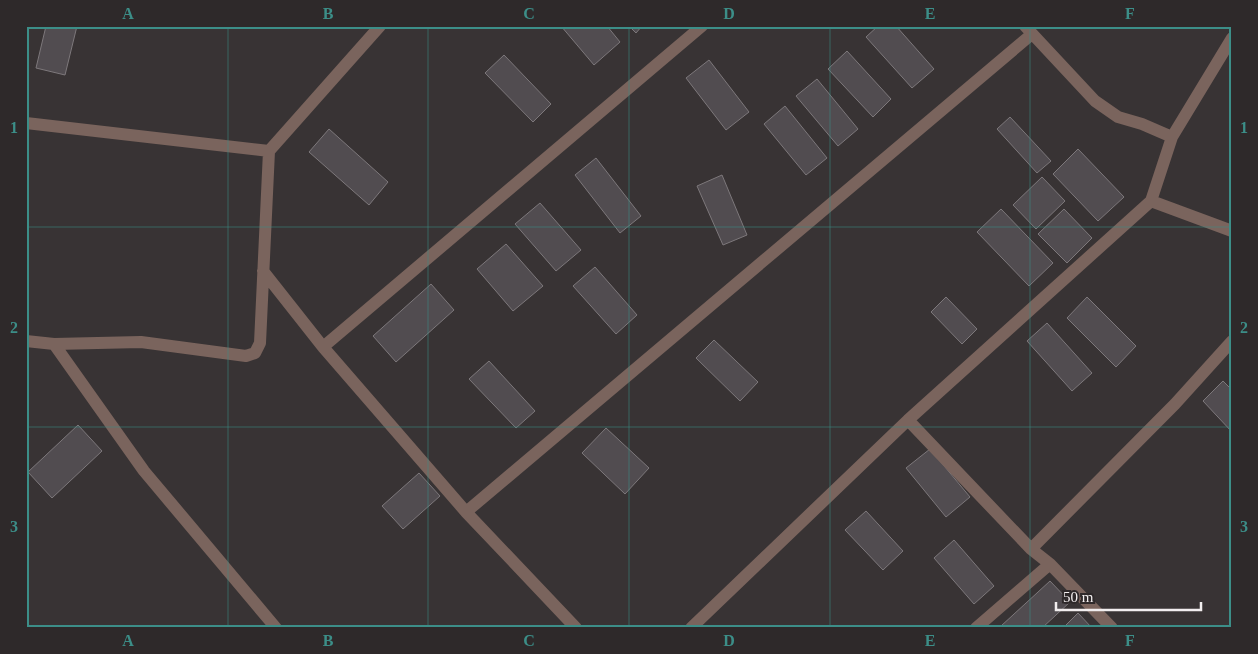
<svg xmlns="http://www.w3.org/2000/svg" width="1258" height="654" font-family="'Times New Roman',serif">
<rect width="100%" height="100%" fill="#383334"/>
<path fill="#514c50" stroke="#7d787b" d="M 46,26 L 77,26 L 65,75 L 36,68 Z
M 561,26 L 607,26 L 620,42 L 594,65 Z
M 629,26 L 642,26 L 636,33 Z
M 878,26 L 896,26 L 934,69 L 912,88 L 866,37 Z
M 847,51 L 891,99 L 873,117 L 828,69 Z
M 504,55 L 551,104 L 533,122 L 485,73 Z
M 709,60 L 749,112 L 726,130 L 686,78 Z
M 817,79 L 858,129 L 838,146 L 796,96 Z
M 785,106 L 827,158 L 806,175 L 764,124 Z
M 1010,117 L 1051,161 L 1037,173 L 997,129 Z
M 329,129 L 388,182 L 369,205 L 309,152 Z
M 1078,149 L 1124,197 L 1098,221 L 1053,174 Z
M 596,158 L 641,216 L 620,233 L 575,175 Z
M 722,175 L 747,235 L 723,245 L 697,186 Z
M 1042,177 L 1065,201 L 1036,229 L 1013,205 Z
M 540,203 L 581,250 L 556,271 L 515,224 Z
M 1001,209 L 1053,263 L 1029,286 L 977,232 Z
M 1064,209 L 1092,238 L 1067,263 L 1038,234 Z
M 506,244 L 543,286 L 513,311 L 477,269 Z
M 595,267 L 637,315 L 616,334 L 573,286 Z
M 431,284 L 454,310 L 396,362 L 373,336 Z
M 946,297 L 977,329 L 962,344 L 931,312 Z
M 1087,297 L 1136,346 L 1116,367 L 1067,318 Z
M 1047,323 L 1092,373 L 1072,391 L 1027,341 Z
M 714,340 L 758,382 L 740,401 L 696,358 Z
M 489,361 L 535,411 L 516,428 L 469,379 Z
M 1223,381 L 1232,390 L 1232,432 L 1203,401 Z
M 78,425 L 102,451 L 52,498 L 28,472 Z
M 606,428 L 649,468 L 625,494 L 582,453 Z
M 930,449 L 970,497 L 946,517 L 906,468 Z
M 419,473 L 440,496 L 403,529 L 382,506 Z
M 866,511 L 903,551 L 883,570 L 845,530 Z
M 954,540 L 994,586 L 974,604 L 934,558 Z
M 1050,581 L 1070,602 L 1042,628 L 1003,628 L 1001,626 Z
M 1078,613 L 1092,628 L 1063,628 Z"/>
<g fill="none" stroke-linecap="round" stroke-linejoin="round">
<path stroke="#7a645d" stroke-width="12" d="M 1025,26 L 1095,101 L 1118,117 L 1142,124 L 1172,137
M 26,123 L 269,151 L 380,26
M 1151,201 L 1232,231
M 263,271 L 323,347 L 702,26
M 26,341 L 54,344 L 141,342 L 246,356 L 255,353 L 260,343 L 269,151
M 54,344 L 144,471 L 276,628
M 323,347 L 466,512 L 576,628
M 908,420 L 1031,549 L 1050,564 L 1112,628
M 466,512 L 1032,34
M 1031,549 L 1175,404 L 1232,341
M 691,628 L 908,420 L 1151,201 L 1172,137 L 1232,38
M 976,628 L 1050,564"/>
</g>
<path fill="none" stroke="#3c8e88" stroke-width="1" stroke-opacity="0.55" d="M 228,26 L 228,628M 428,26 L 428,628M 629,26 L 629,628M 830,26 L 830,628M 1030,26 L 1030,628M 26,227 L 1232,227M 26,427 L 1232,427"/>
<rect width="1258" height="654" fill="none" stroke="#2e292a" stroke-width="55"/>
<path d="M1056 602v8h145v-8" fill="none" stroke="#f2eeef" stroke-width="2.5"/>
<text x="1063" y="602" font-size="15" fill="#f2eeef" stroke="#2e292a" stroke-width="4" paint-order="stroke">50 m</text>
<rect x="28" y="28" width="1202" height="598" fill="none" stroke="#3c8e88" stroke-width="2"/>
<g font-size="16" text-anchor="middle" font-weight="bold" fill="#3c8e88">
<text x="128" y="19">A</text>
<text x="328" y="19">B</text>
<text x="529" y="19">C</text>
<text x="729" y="19">D</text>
<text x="930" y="19">E</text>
<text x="1130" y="19">F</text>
<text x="14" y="133">1</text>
<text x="1244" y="133">1</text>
<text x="14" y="333">2</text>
<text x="1244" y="333">2</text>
<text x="14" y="532">3</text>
<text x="1244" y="532">3</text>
<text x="128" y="646">A</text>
<text x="328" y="646">B</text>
<text x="529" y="646">C</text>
<text x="729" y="646">D</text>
<text x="930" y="646">E</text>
<text x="1130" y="646">F</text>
</g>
</svg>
